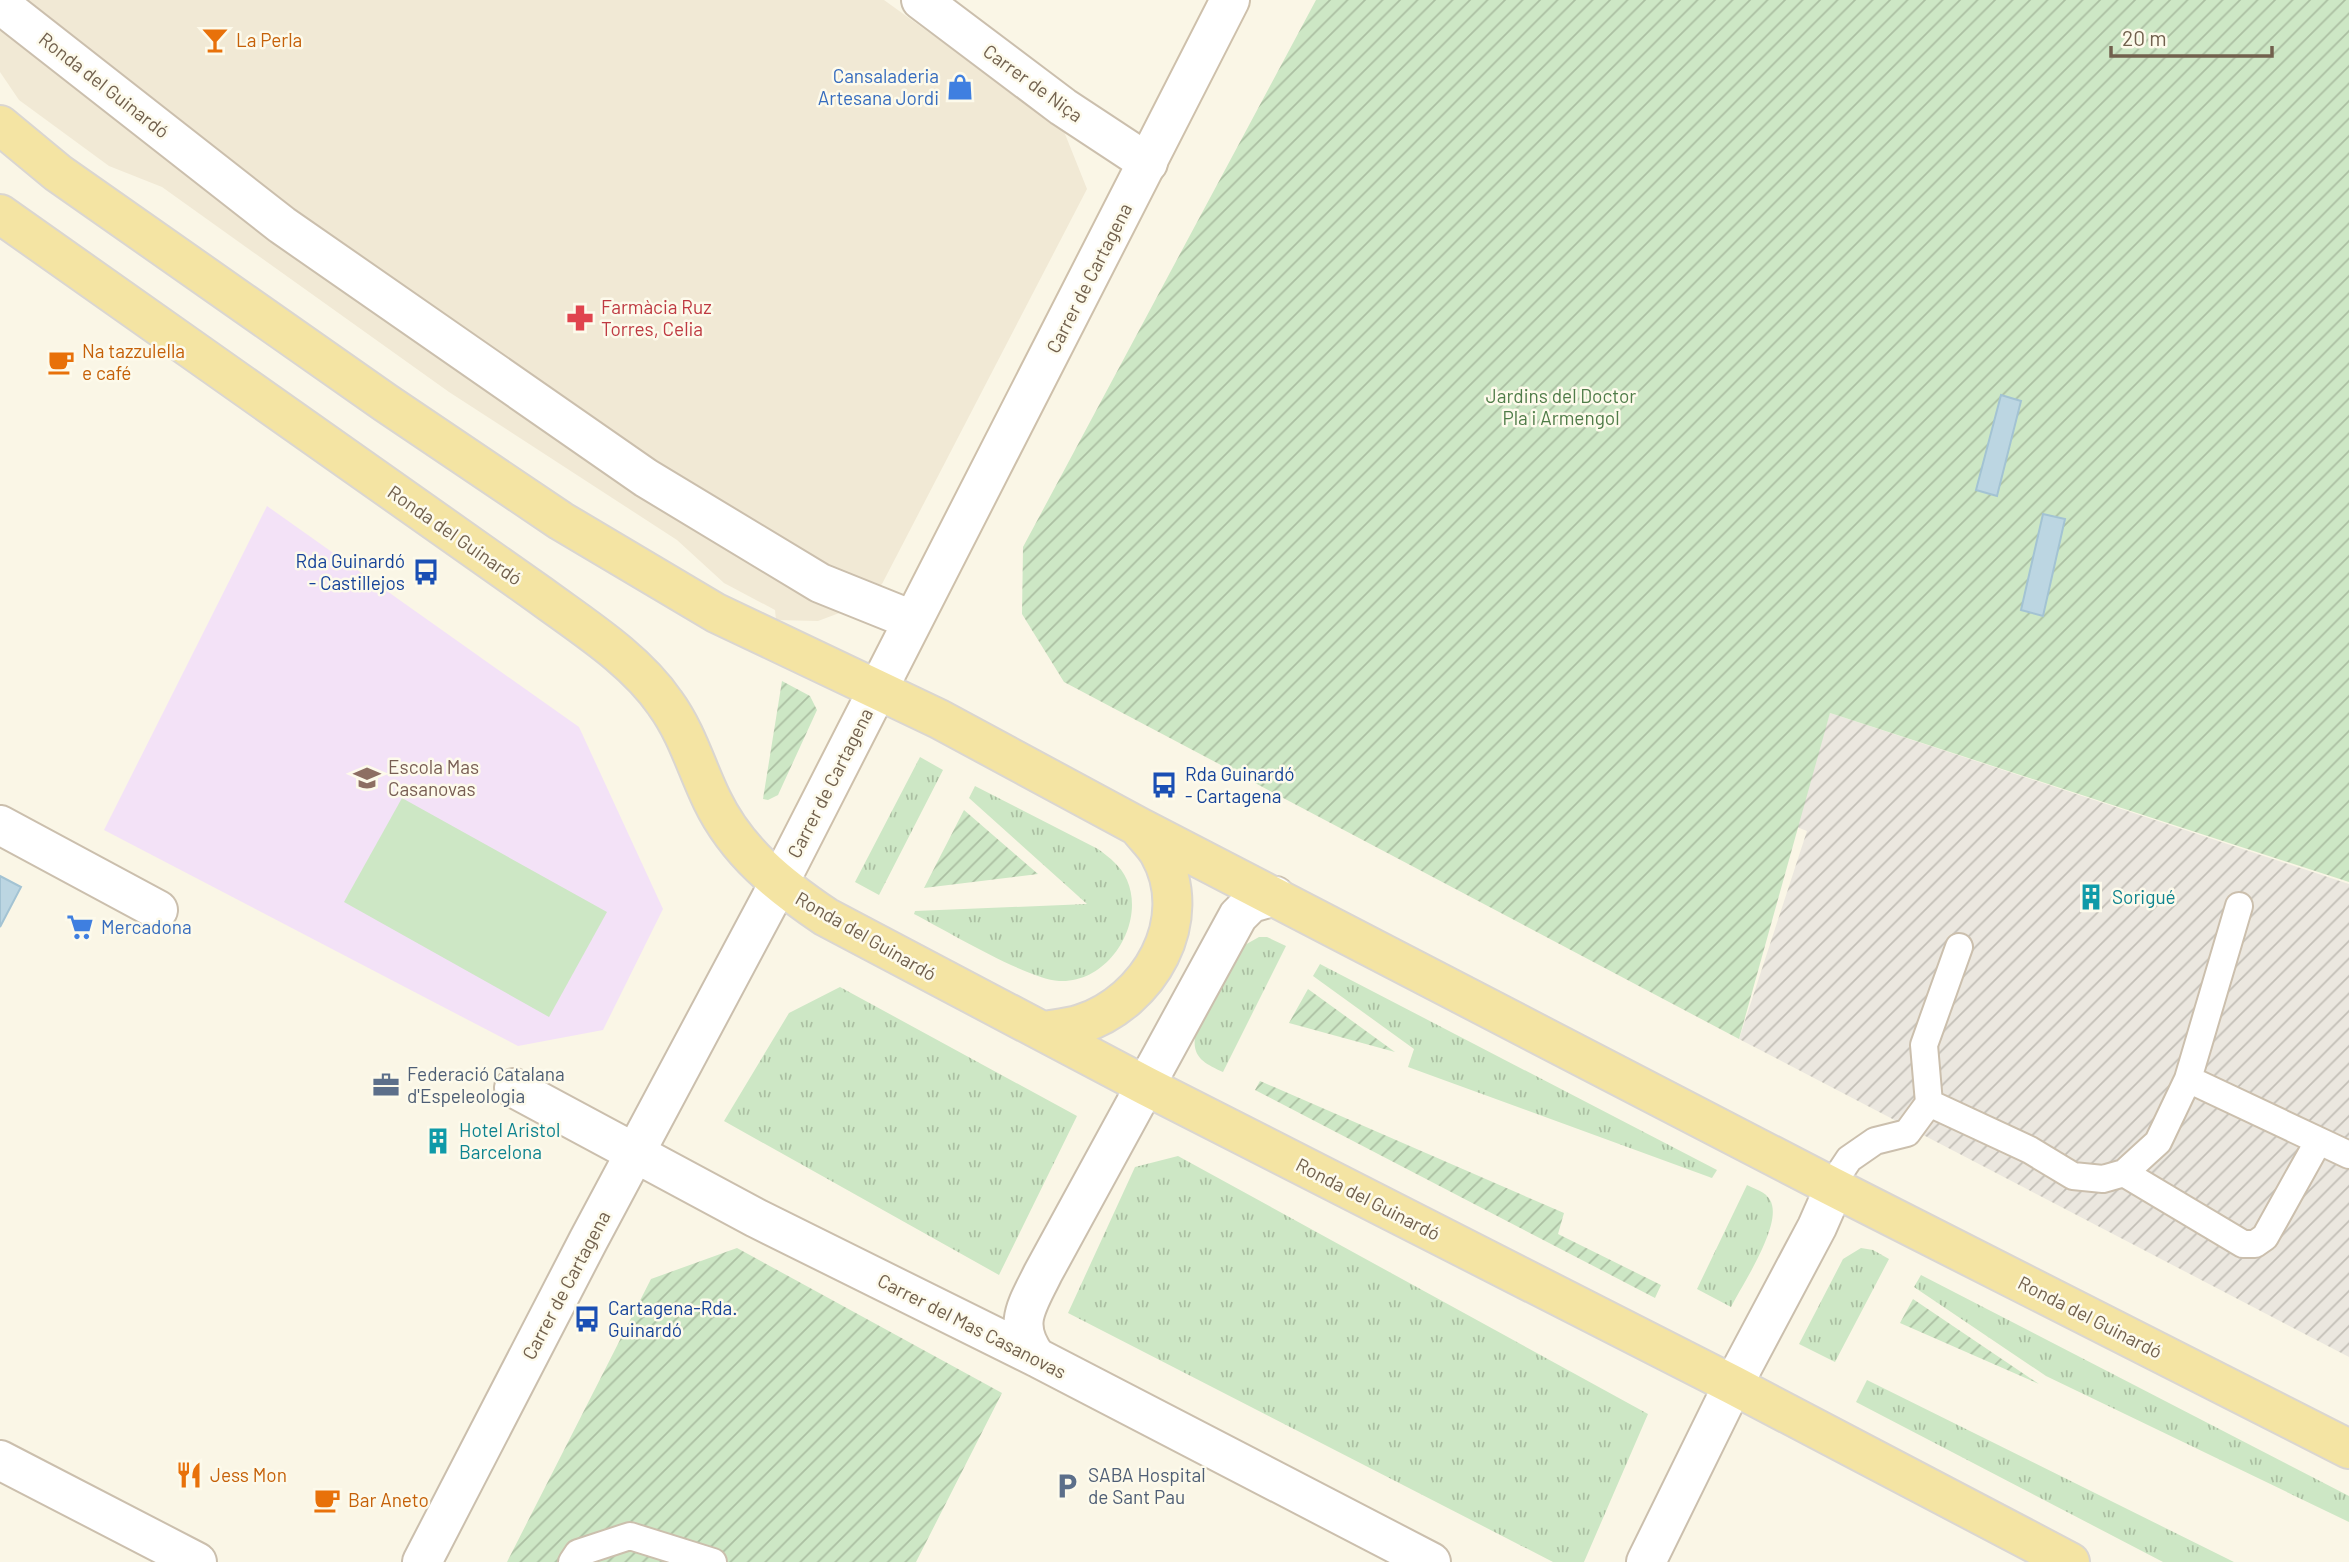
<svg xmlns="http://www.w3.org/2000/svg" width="2349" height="1562" font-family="Barlow,sans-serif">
<defs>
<pattern id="industrial-furrows" width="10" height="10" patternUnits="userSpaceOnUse" patternTransform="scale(1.75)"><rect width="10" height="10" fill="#ebe7df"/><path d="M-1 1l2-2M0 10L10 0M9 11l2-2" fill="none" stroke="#c3bfb7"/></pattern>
<pattern id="grass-tufts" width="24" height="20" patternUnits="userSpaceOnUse" patternTransform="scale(1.75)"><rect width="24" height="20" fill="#cde7c5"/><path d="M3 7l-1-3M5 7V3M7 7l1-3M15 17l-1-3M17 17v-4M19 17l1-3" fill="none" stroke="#abbfa2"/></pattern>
<pattern id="garden-furrows" width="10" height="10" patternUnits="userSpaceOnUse" patternTransform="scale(1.75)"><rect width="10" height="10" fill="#cde7c5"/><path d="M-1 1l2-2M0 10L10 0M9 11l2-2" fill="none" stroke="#abbfa2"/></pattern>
</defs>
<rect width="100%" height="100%" fill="#faf6e6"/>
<path fill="#f1e9d5" d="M 0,0 L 884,0 L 1063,129 L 1087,189 L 882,584 L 858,606 L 818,621 L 776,620 L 775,610 L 724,583 L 677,540 L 449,392 L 162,187 L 109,166 L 19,100 L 0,72 Z"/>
<path fill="url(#industrial-furrows)" d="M 1830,713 L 2349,884 L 2349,1357 L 1739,1039 L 1807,831 L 1792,825 Z"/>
<path fill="#f3e2f7" d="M 267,506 L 579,727 L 663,909 L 603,1030 L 518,1046 L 104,830 Z"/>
<path fill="url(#grass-tufts)" d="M 920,757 L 943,770 L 879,895 L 855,882 Z
M 975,786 L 1098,849 C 1110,858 1121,866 1127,880 C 1146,924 1108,984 1059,981 C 1027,979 947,931 914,914 L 915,911 L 1087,904 L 969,798 Z
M 1259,937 L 1267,937 L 1286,946 L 1223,1072 C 1206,1064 1192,1058 1195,1037 L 1243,946 Z
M 1320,964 L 1717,1170 L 1712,1178 L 1408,1067 L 1414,1049 L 1313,976 Z
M 840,987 L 1077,1116 L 999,1275 L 724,1121 L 789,1013 Z
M 1178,1156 L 1648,1414 L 1584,1562 L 1553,1562 L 1068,1313 L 1135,1167 Z
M 1747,1185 C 1755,1189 1766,1192 1770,1200 C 1784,1223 1742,1285 1731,1307 L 1697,1289 Z
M 1861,1248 L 1873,1250 L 1889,1259 L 1835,1362 L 1799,1344 L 1843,1259 Z
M 1921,1275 L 2349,1496 L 2349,1522 L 2046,1376 L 1914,1287 Z
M 1867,1380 L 2234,1562 L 2163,1562 L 1856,1402 Z"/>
<path fill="url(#garden-furrows)" d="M 1316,0 L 2349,0 L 2349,882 L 1830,713 L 1739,1039 L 1064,682 L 1022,614 L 1023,547 Z
M 782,681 L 810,696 L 817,710 L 778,795 L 768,800 L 763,799 Z
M 964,810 L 1038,874 L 924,888 Z
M 1308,989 L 1395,1052 L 1289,1023 Z
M 1260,1081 L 1564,1213 L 1558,1234 L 1661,1285 L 1655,1298 L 1255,1090 Z
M 737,1248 L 1002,1393 L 916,1562 L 507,1562 L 651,1279 Z
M 1913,1299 L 2039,1384 L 1900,1323 Z"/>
<path fill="#cde7c5" d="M 402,798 L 607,912 L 549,1017 L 344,902 Z"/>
<path fill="#bcd6e2" stroke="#a3c3d3" stroke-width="2" d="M 2001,395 L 2021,401 L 1997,496 L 1976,490 Z
M 2043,514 L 2065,519 L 2043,616 L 2021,610 Z
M 0,876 L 21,887 L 0,927 Z"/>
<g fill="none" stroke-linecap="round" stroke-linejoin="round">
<g stroke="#cbbfad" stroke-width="30">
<path id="lane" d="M 2188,1079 L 2349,1155
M 1929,1103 L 2030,1150 L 2073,1176 L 2103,1179 L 2124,1173 L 2158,1142 L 2188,1079 L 2239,906
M 2124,1173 L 2243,1244 L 2255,1244 L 2265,1237 L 2318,1142
M 1831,1186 L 1849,1159 L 1875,1141 L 1907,1133 L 1929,1103 L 1924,1045 L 1959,947
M 572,1562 L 578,1553 L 630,1536 L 713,1562"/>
</g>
<g stroke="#cbbfad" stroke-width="42">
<path id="street" d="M 921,0 L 1063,107 L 1148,163
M 0,4 L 282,225 L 646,478 L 820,583 L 912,620
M 0,825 L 158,910
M 514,1088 L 756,1218 L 1036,1357 L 1431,1562
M 1036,1357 C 1012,1324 1027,1306 1043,1273 L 1238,916 L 1251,903 L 1275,896
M 0,1460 L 197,1562
M 422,1562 L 588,1241 L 778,885
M 1646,1562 L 1733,1385 L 1817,1227 L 1828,1202 L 1831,1186"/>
</g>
<g stroke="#cec0ab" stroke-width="42">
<path id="secondary" d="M 778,885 L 1230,0"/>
</g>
<g stroke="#dad6d1" stroke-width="42">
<path id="primary" d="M 0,125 L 58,173 L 386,403 L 561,521 L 716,613 L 939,719 L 1139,827 L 1831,1186 L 2349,1449
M 0,214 L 540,595 C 582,626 635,659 665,703 C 687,733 696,767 712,800 C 737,852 780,886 826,917 L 1146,1086 L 1733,1385 L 2070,1562
M 1043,1031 C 1055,1029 1069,1028 1081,1024 C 1149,1002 1197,920 1159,853 C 1154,844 1145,836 1139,828"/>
</g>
<use href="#lane" stroke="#fff" stroke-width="26"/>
<use href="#street" stroke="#fff" stroke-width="38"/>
<use href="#secondary" stroke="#fff" stroke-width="38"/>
<use href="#primary" stroke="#f4e4a3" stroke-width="38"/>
</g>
<defs>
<g id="bar-bare" transform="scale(2.1)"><path d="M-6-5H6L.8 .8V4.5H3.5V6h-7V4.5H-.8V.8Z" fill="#e8710a" stroke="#fdfaeb" stroke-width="2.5" paint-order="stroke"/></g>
<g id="shop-bare" transform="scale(2.1)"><path d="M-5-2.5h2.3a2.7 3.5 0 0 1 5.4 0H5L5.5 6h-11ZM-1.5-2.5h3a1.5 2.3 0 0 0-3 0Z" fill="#3f7fe0" stroke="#fdfaeb" stroke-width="2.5" paint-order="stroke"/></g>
<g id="pharmacy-bare" transform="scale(2.1)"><path d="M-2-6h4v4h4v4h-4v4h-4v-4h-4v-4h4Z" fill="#e0444e" stroke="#fdfaeb" stroke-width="2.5" paint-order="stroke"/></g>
<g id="cafe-bare" transform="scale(2.1)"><path d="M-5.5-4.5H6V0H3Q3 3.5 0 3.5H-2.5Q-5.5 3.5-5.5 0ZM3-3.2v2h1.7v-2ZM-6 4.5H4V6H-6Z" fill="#e8710a" stroke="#fdfaeb" stroke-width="2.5" paint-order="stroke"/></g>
<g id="bus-bare" transform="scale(2.1)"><path d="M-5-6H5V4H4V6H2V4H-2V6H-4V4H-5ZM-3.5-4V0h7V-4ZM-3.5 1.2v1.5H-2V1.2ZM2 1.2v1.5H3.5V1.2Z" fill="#1a4fb4" stroke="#fdfaeb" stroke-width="2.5" paint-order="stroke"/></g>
<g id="school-bare" transform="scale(2.1)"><path d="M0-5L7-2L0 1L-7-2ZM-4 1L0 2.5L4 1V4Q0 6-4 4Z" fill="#8d6e63" stroke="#fdfaeb" stroke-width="2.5" paint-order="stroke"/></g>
<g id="building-bare" transform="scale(2.1)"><path d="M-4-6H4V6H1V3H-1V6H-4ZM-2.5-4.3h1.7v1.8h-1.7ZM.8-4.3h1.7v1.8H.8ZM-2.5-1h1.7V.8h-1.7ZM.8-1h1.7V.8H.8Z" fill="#0f9aa8" stroke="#fdfaeb" stroke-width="2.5" paint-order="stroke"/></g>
<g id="supermarket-bare" transform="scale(2.1)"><path d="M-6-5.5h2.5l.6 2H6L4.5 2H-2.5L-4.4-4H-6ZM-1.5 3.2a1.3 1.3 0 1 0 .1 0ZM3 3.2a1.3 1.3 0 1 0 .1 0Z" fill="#3f7fe0" stroke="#fdfaeb" stroke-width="2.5" paint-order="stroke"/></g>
<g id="office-bare" transform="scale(2.1)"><path d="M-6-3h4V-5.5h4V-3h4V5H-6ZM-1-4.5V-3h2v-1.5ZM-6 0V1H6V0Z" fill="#5c6f8a" stroke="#fdfaeb" stroke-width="2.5" paint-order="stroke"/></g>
<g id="restaurant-bare" transform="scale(2.1)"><path d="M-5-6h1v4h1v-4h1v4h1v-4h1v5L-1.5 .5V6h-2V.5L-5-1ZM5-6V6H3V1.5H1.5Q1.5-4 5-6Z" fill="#e8710a" stroke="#fdfaeb" stroke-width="2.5" paint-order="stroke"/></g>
<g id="parking-bare" transform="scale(2.1)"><path d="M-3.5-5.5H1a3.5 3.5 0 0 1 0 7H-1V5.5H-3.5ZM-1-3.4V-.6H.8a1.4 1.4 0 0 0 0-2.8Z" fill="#5c6f8a" stroke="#fdfaeb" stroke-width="2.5" paint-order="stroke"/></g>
</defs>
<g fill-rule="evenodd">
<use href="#bar-bare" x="215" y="40"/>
<use href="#shop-bare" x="960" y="87"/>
<use href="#pharmacy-bare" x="580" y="318"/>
<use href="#cafe-bare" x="61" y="362"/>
<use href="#bus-bare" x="426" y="572"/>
<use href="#school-bare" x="367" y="778"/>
<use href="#bus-bare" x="1164" y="785"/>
<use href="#building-bare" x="2091" y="897"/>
<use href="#supermarket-bare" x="80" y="927"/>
<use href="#office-bare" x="386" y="1085"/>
<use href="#building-bare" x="438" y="1141"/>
<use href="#bus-bare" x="587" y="1319"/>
<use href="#restaurant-bare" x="189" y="1475"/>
<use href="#parking-bare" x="1067" y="1486"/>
<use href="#cafe-bare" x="327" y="1500"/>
</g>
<g text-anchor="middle" stroke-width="5" stroke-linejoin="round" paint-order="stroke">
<g font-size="19" fill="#c56008" stroke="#fdfaeb" text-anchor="start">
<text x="236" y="47">La Perla</text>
<text x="82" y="358">Na tazzulella<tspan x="82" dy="22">e café</tspan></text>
<text x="210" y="1482">Jess Mon</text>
<text x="348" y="1507">Bar Aneto</text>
</g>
<g font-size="19" fill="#366cbe" stroke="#fdfaeb" text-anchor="end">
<text x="939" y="83">Cansaladeria<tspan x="939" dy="22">Artesana Jordi</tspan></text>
<text x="101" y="934" text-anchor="start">Mercadona</text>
</g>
<g font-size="19" fill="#71604d" stroke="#fdfaeb">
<text transform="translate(1033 83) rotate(36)" y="7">Carrer de Niça</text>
<text transform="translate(104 85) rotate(38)" y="7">Ronda del Guinardó</text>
<text transform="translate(1089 278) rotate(-63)" y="7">Carrer de Cartagena</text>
<text transform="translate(455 535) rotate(35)" y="7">Ronda del Guinardó</text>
<text transform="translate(830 783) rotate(-63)" y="7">Carrer de Cartagena</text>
<text transform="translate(866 936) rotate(30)" y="7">Ronda del Guinardó</text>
<text transform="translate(1368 1199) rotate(27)" y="7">Ronda del Guinardó</text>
<text transform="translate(566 1285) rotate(-62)" y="7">Carrer de Cartagena</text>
<text transform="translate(2090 1317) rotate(27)" y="7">Ronda del Guinardó</text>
<text transform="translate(972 1326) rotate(27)" y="7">Carrer del Mas Casanovas</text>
</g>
<g font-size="19" fill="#be3a42" stroke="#fdfaeb" text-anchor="start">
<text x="601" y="314">Farmàcia Ruz<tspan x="601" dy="22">Torres, Celia</tspan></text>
</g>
<g font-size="19" fill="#4f7c48" stroke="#fdfaeb">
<text x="1561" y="403">Jardins del Doctor<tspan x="1561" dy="22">Pla i Armengol</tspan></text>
</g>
<g font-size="19" fill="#164399" stroke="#fdfaeb" text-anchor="start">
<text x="405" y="568" text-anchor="end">Rda Guinardó<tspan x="405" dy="22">- Castillejos</tspan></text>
<text x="1185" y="781">Rda Guinardó<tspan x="1185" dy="22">- Cartagena</tspan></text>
<text x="608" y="1315">Cartagena-Rda.<tspan x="608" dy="22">Guinardó</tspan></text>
</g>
<g font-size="19" fill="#785e54" stroke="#fdfaeb" text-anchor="start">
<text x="388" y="774">Escola Mas<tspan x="388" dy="22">Casanovas</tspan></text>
</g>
<g font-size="19" fill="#0d838f" stroke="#fdfaeb" text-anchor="start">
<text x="2112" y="904">Sorigué</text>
<text x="459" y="1137">Hotel Aristol<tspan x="459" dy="22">Barcelona</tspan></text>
</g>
<g font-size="19" fill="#4e5e75" stroke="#fdfaeb" text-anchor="start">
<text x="407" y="1081">Federació Catalana<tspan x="407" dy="22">d'Espeleologia</tspan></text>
<text x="1088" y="1482">SABA Hospital<tspan x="1088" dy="22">de Sant Pau</tspan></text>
</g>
</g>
<path d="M2111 46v10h161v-10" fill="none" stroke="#71604d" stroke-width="3.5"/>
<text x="2122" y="46" font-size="21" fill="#71604d" stroke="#fdfaeb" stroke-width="5" paint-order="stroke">20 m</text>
</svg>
